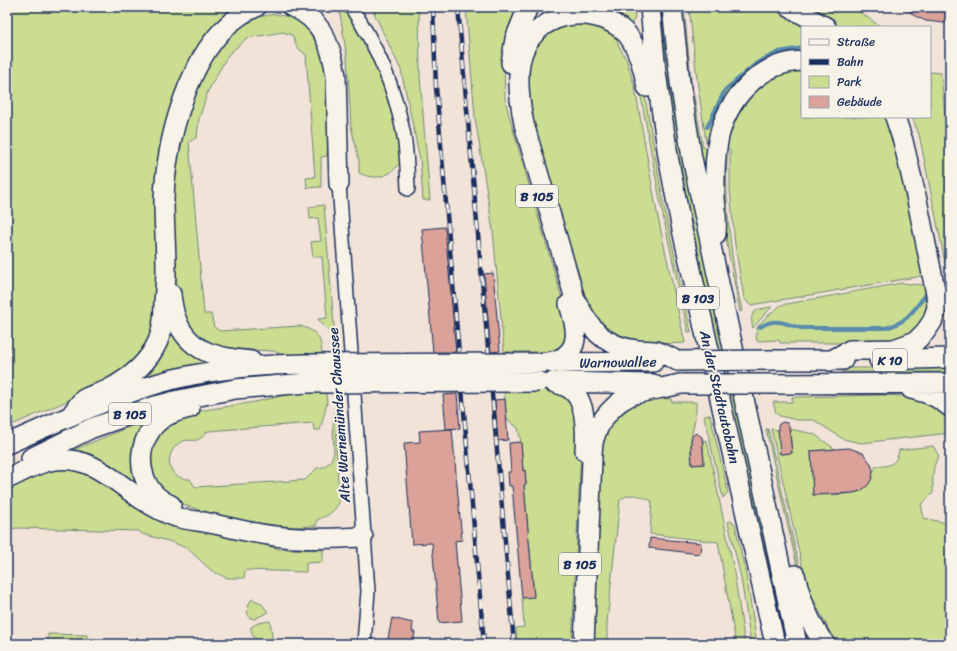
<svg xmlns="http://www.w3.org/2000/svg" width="957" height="651" font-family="Sriracha,sans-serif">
<rect width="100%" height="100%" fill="#f1e3d8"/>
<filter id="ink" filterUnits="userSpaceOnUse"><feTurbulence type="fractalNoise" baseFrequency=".025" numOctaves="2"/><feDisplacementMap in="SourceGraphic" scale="8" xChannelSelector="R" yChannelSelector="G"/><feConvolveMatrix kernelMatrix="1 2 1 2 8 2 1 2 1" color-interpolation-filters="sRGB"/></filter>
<g filter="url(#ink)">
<path fill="#cbdd91" stroke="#738678" d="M 7,7 L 234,7 L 208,34 L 184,77 L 158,319 L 146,353 L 111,382 L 7,427 Z
M 339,7 L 344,7 L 360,30 L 383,83 L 392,112 L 401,161 C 391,177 376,181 359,173 L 359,161 L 351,126 L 347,58 Z
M 368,7 L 419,7 L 420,77 L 430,200 L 423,200 L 420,159 L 401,70 L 374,13 Z
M 466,7 L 523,7 L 504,65 L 505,98 L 508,112 L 570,326 L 564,346 L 552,352 L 504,352 L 493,231 L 475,117 Z
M 603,7 L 634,7 L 635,18 L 630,26 L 612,11 Z
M 659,7 L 663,7 L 681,148 L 692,202 L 789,644 L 783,644 L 688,205 L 677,150 L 666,83 Z
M 680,7 L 684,7 L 691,80 L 703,147 L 710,150 L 705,176 L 698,149 Z
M 689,7 L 774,7 L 812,27 L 802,27 L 802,52 L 749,72 L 738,81 L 728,94 L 717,112 L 713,122 L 710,144 L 706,142 L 697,79 Z
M 802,7 L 853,7 L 881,27 L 839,27 Z
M 275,14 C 284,16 293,17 301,22 C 336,46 329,119 327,156 L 321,157 L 321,187 L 307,188 L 306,178 L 315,177 L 306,55 L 297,47 L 292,35 L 283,32 L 247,38 L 228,55 L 208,91 L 199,119 L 197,137 L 189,142 L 204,314 L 211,314 L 214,327 L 220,331 L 300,326 C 317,331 321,337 322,354 L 285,356 L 273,351 L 219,348 L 209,345 L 188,327 L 177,291 L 171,210 L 176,155 L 190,105 L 208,63 L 230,36 L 241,25 L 253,19 L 263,16 Z
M 572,17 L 621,35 L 617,42 L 627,61 L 635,88 L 656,208 L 685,343 L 663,344 L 625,340 L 606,330 L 583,303 L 528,116 L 524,68 L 545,30 Z
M 802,67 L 802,117 L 887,117 L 928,275 L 751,305 L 748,303 L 744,298 L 735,245 L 730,189 L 730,150 L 723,147 L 733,114 L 771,75 Z
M 930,72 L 941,73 L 950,166 L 950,271 L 947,272 L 919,134 L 912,117 L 930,117 Z
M 643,85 L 664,207 L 691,332 L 688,332 L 661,206 L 639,86 Z
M 722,152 L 727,156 C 725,208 731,261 742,311 L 740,312 L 727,244 L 721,189 Z
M 324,205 L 336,350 L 333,350 L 331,334 L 318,319 L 327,318 L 322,257 L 313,257 L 311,242 L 321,241 L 318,218 L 310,219 L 309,207 Z
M 902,283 L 930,286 L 929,310 L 913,333 L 890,343 L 780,343 L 779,340 L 757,341 L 756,335 L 757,328 L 764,319 L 781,305 Z
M 772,307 L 765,314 L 753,328 C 748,310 757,309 772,307 Z
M 169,323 L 210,361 L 167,371 L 137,382 Z
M 950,366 L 950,372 L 842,372 L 842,368 L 888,368 Z
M 552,390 L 561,392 L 573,402 L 581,448 L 572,644 L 517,644 L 516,628 L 524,627 L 522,598 L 534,596 L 524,485 L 526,484 L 525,471 L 523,471 L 521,442 L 518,428 L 507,419 L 504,391 Z
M 308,392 L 326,393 L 327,403 L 320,430 L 314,430 L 313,423 L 208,431 C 205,434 202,438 199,439 C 194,442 188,439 183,441 C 171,446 165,462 173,472 C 177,478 184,479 190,479 L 195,487 L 305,480 L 317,468 L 323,467 L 328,464 L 331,460 L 334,453 L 333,427 L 337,394 L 338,394 L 339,405 L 336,441 L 339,503 C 333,513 327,516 317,520 L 316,526 L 292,527 L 251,522 L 216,515 L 187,506 L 179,502 L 161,492 L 148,465 L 155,435 L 161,429 L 192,412 L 255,402 L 290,394 Z
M 883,395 L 919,397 L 946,411 L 950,416 L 950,433 L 861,443 L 843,439 L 814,420 L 797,420 L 780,416 L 776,413 L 773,402 L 792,402 L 792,397 Z
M 645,398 L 671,399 L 672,402 L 696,402 C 697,415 693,427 691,439 C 690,447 691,457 692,465 L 704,464 L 703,440 L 707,441 L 733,565 L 745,644 L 736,644 L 718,542 L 650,534 L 652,501 C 640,496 631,491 620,500 L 607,622 L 607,644 L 589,644 L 598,444 L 613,415 Z
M 710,415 L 728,492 L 723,498 L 704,416 Z
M 148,419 L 146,497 L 71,451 Z
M 766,429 L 768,429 L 801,575 L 801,584 Z
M 771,429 L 778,430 L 781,454 L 792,453 L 790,429 L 814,434 L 835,449 L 811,451 L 813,495 C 828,494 857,497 867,486 C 872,480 872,473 876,466 C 889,467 897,464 899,450 L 933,446 L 939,456 C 931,468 933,479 933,493 L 921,505 L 924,518 L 946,523 L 949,523 L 950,522 L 950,644 L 806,644 L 799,615 L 823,641 L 830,632 L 811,595 L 804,574 Z
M 67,467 L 83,470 L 246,540 L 279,549 L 323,550 L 323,562 L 306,563 L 306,572 L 245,570 L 244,578 L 227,578 L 212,571 L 188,549 L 172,542 L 142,534 L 139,531 L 17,528 L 7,530 L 7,485 L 33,474 Z
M 730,521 L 735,524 L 747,580 L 757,644 L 751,644 L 741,578 L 728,522 Z
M 252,599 L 261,603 L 268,612 L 255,619 L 250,618 C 245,611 248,605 252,599 Z
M 270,621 L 272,634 L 271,644 C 261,644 250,639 251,627 L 258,623 Z
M 48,634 L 87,635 L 87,644 L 48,644 Z"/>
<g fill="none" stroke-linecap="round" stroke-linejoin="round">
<path stroke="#588bad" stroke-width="4" d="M 707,127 L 725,90 L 758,62 L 779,52 L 802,48
M 760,327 C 777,317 784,324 801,328 L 885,328 C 907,323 914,310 927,293"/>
</g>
<path fill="#dba299" stroke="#1b2f5e" d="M 904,7 L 950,7 L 950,22 L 944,23 L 926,21 L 915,16 Z
M 445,227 L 456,352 L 433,352 L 422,229 Z
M 493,273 L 500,351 L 491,352 L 484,274 Z
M 457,394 L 460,428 L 446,429 L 443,395 Z
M 505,399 L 508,440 L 498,441 L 495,400 Z
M 783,422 L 787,423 L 789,427 L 792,453 L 780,454 L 778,427 L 779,424 Z
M 452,429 L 462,540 L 455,541 L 462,621 L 439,623 L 432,543 L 412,544 L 404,443 L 420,442 L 419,431 Z
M 696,433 L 702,437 L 704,464 L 692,465 L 691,441 L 692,436 Z
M 521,442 L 523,471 L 525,470 L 526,484 L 524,485 L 534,597 L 522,598 L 512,486 L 509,486 L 508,472 L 511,472 L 509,443 Z
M 849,448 L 863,453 L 871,464 L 873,471 L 872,478 L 868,485 L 861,491 L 853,493 L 813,495 L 811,451 Z
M 650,538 L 701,543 L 700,554 L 649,548 Z
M 392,618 L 413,623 L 412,632 L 415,632 L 413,644 L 387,644 Z"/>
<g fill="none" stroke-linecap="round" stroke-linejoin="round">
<g stroke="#1b2f5e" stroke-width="16">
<path id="minor" d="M 351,7 C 377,46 394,85 403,131 C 407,149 407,170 408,189
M 339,184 L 368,591 L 364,644"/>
</g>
<g stroke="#1b2f5e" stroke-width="22">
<path id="highway" d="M 292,7 C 322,18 332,47 336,76 L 339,184
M 650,7 L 656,72 L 668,156 L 681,225 L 775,644
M 672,7 L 680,82 L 692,158 L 797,644
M 789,7 L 826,27
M 511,63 L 515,39 L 528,7
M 647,87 C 643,68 639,50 627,34 C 593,0 529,12 520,63 C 517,83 520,104 524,124 L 575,299 C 590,329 602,345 636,350 C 642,351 649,350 655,351 C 663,353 671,358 678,361
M 716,234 C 717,222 716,210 715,198 C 714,156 715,119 746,87 C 761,71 780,62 802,61
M 171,294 C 172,302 173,311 176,318 C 188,353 219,358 251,361
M 769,360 L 843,360
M 879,360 L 950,358
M 830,361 L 850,350 L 894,349 L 916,341 L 925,332 L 932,322 L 937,308 L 936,294 L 917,200 L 903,141 L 895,117
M 539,363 C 545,362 551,362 557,360 C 584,350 575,323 569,304
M 552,363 L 653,362
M 553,382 C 559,384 566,386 570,389 C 587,400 586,433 585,451
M 558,382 L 653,384
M 776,384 L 950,383
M 911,389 C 928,393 936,396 950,407
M 71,415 C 75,410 79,403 84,399 C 91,395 100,393 107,390 C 129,379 148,364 158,341 C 163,329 164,315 164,302 C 165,291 166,280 166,269 C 166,246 164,223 164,200 C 165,143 189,51 238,17 C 243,13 250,10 256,7
M 7,444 C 62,420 116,394 174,379 C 217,369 263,364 307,364
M 31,458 L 92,428 L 152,407 L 179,400 L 235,389 L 307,383
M 7,479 C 22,472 38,462 55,460 C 90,455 114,481 141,499 C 152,506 164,513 176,517 C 187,520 198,521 209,523 C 234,528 258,535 284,537 C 310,540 337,538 363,537
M 171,505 C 141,493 133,455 151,430 C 159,417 176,411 190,408
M 795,575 C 801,599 809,624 825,644
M 584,644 L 592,460 C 592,453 592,446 594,439 C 599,420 616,400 635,394 C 649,390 665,388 680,384"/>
</g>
<use href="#minor" stroke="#f7f3e8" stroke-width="13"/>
<use href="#highway" stroke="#f7f3e8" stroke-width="19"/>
<g stroke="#1b2f5e" stroke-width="4.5">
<path id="rail" d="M 433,7 L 436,87 L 484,644
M 458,7 L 514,644"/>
</g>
<use href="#rail" stroke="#f7f3e8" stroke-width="3" stroke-dasharray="9" stroke-linecap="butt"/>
<g stroke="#1b2f5e" stroke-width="22" stroke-linecap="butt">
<path id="highway-bridge" d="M 678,361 L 769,360
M 307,364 L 539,363
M 307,383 L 539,382
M 682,384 L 776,384"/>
</g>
<use href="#highway-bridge" stroke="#f7f3e8" stroke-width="19"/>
</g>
</g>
<g text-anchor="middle" stroke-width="4" stroke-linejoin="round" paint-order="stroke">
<g fill="#f7f3e8" stroke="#5d6a87" stroke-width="1">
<rect x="516" y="185" width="42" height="22" rx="3"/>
<rect x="677" y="287" width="42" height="22" rx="3"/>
<rect x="873" y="349" width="34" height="22" rx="3"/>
<rect x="109" y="403" width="42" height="22" rx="3"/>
<rect x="559" y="553" width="42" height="22" rx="3"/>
</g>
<g font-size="13" font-weight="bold" fill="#1b2f5e">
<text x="537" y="201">B 105</text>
<text x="698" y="303">B 103</text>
<text x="890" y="365">K 10</text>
<text x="130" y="419">B 105</text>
<text x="580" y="569">B 105</text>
</g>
<g font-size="14" fill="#1b2f5e" stroke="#f7f3e8">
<text transform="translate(618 362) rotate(-1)" y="5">Warnowallee</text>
<text transform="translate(720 397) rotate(77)" y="5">An der Stadtautobahn</text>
<text transform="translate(339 415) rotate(-94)" y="5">Alte Warnemünder Chaussee</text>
</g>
</g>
<rect width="957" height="651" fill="none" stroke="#f7f3e8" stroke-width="24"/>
<rect x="12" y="12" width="933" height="627" fill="none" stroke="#1b2f5e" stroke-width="1.5" filter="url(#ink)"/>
<rect x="801" y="26" width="130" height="92" fill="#f7f3e8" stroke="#9fa5b1"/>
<rect x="809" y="39" width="20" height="6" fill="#f7f3e8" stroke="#9fa5b1"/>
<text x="837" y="46" font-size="12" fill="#1b2f5e">Straße</text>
<rect x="809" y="59" width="20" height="6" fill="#1b2f5e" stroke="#9fa5b1"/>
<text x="837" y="66" font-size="12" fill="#1b2f5e">Bahn</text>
<rect x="809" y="76" width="20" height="12" fill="#cbdd91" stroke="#9fa5b1"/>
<text x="837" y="86" font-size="12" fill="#1b2f5e">Park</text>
<rect x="809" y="96" width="20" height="12" fill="#dba299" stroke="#9fa5b1"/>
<text x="837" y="106" font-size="12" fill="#1b2f5e">Gebäude</text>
</svg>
